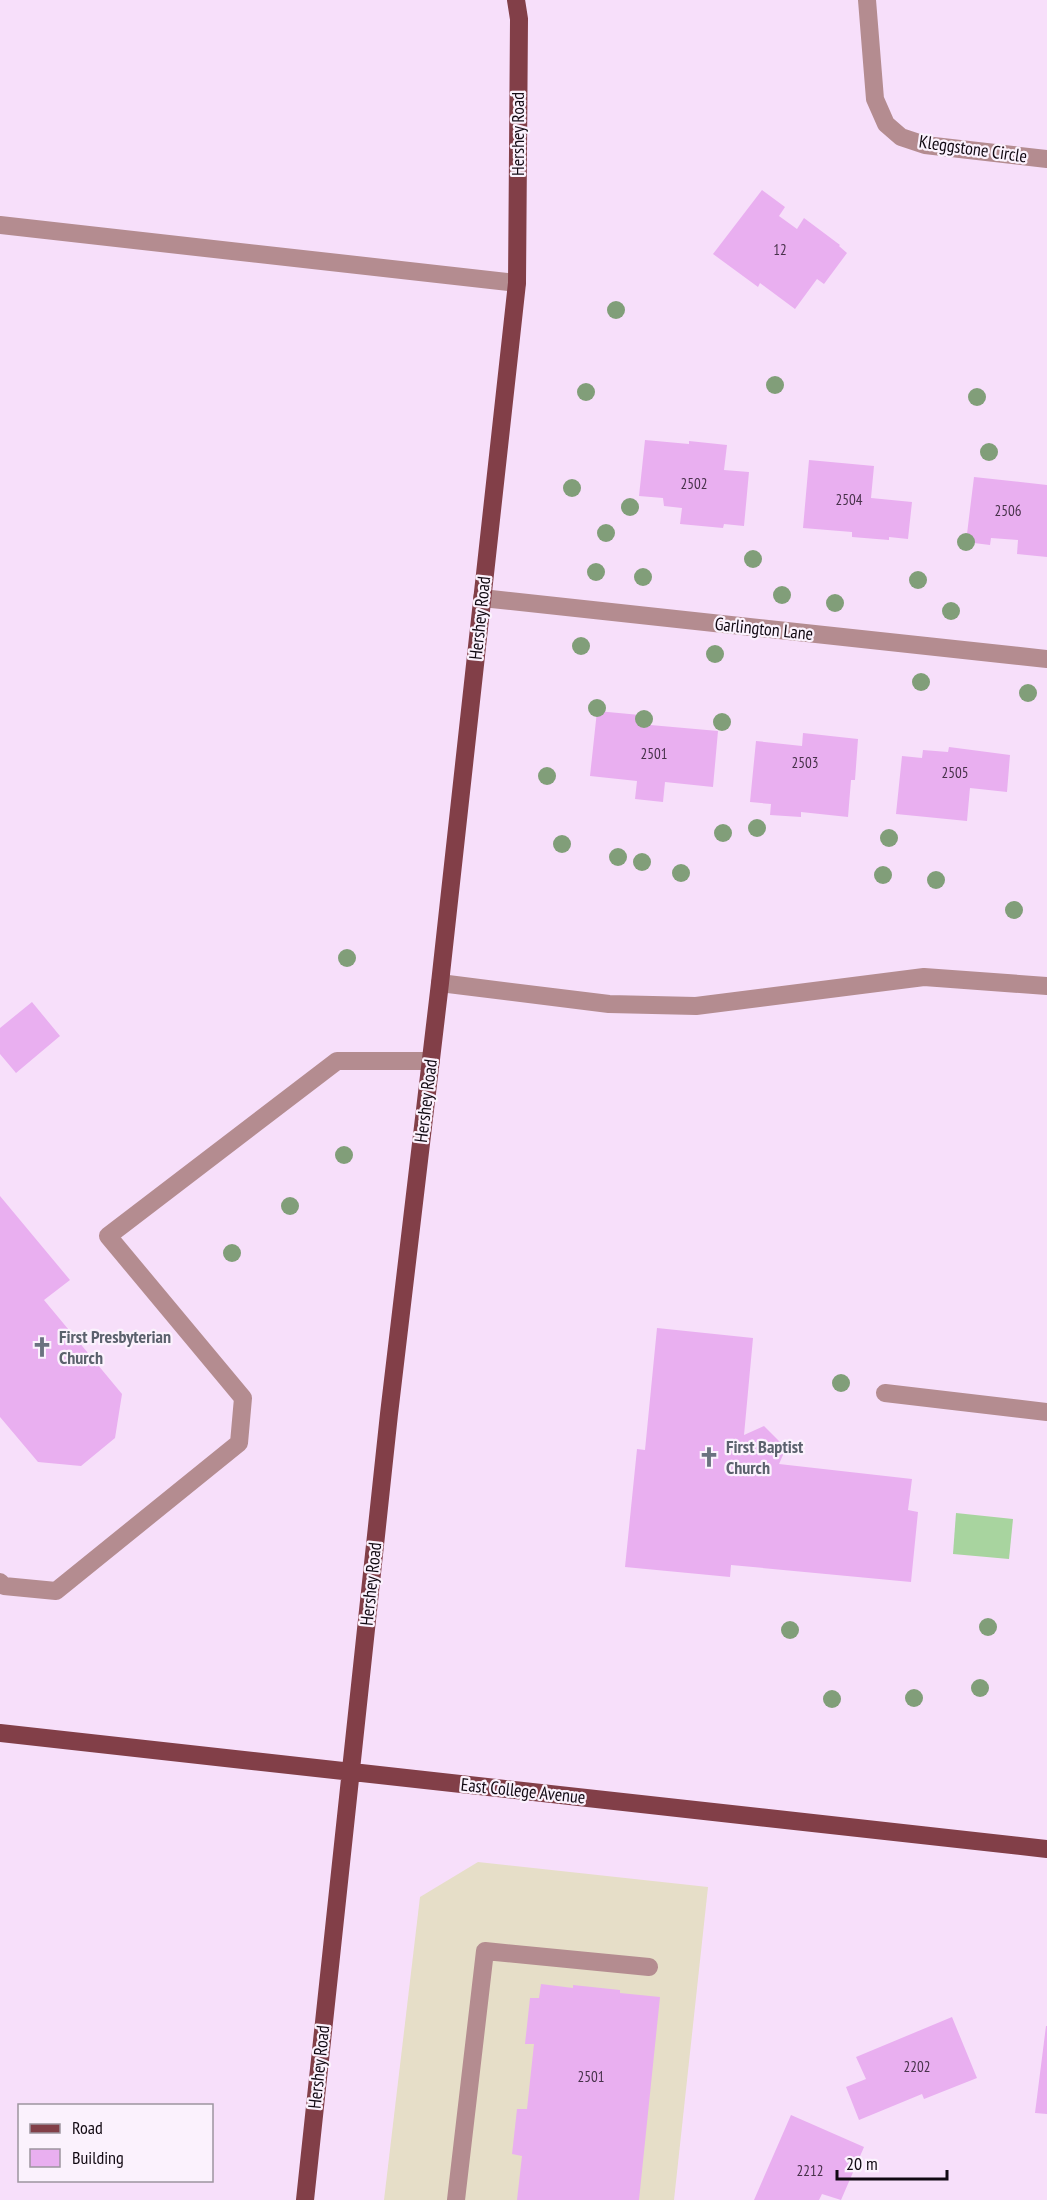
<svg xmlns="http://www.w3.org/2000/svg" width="1047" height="2200" font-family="'PT Sans Narrow',sans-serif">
<rect width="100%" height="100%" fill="#f7dffa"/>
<path fill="#e6dec8" d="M 478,1862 L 708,1887 L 674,2200 L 384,2200 L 420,1897 Z"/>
<path fill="#a8d49f" d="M 956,1513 L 1013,1519 L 1009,1559 L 953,1554 Z"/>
<path fill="#e9aff0" d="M 762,190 L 785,207 L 779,216 L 797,229 L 804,218 L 840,245 L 839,246 L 847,253 L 824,284 L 817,279 L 795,309 L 760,283 L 758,287 L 713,254 Z
M 645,440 L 689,444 L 689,441 L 727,445 L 724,470 L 749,472 L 744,526 L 724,524 L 723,528 L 680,524 L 682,508 L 664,506 L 663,498 L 639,496 Z
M 809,460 L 874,466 L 871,498 L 912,502 L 908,539 L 889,537 L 889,540 L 852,537 L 852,532 L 803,528 Z
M 974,477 L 1047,485 L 1047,557 L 1017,554 L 1018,540 L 991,538 L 990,545 L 966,542 Z
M 597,711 L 640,715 L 639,724 L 718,731 L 713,787 L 665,782 L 663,802 L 635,799 L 637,781 L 590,776 Z
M 803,733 L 858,739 L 855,780 L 851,780 L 848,817 L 801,812 L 801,817 L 770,815 L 771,804 L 750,802 L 756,741 L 802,746 Z
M 949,747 L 1010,755 L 1007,792 L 970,788 L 967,821 L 896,814 L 902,756 L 922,758 L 923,750 L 948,752 Z
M 32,1002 L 60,1036 L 16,1073 L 0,1054 L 0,1028 Z
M 0,1196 L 70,1280 L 44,1300 L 122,1394 L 115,1438 L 81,1466 L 38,1462 L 0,1417 Z
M 657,1328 L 753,1338 L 744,1435 L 764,1426 L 786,1448 L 779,1464 L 912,1479 L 908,1510 L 918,1512 L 911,1582 L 731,1565 L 730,1577 L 625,1567 L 637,1449 L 645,1450 Z
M 541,1984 L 573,1988 L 573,1985 L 620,1990 L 620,1993 L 660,1997 L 639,2200 L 517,2200 L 522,2156 L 512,2154 L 517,2109 L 527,2109 L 534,2044 L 525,2044 L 530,1998 L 539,1998 Z
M 952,2017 L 977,2078 L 924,2099 L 922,2094 L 859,2120 L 846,2087 L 866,2079 L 856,2057 Z
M 1046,2026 L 1047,2026 L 1047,2114 L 1035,2113 Z
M 791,2115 L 864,2147 L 841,2200 L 822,2194 L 819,2200 L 754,2200 Z"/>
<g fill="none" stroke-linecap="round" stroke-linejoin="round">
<path stroke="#b48c90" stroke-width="18" d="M 867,0 L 875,99 L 886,124 L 901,137 L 925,145 L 1047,159
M 0,225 L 517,283
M 482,598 L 1047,659
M 440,983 L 609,1004 L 696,1006 L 924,977 L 1047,986
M 885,1393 L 1047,1412
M 0,1582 L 4,1586 L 56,1591 L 239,1443 L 243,1398 L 108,1236 L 337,1061 L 431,1061
M 456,2200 L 485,1951 L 649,1967"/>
<path stroke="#823f48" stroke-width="18" d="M 0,1733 L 1047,1849
M 305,2200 L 389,1414 L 440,983 L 517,283 L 519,19 L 516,0"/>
</g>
<g fill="#819e79">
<circle cx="616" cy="310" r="9"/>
<circle cx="775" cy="385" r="9"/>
<circle cx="586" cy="392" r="9"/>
<circle cx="977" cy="397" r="9"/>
<circle cx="989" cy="452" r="9"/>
<circle cx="572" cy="488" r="9"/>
<circle cx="630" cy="507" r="9"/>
<circle cx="606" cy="533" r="9"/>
<circle cx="966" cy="542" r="9"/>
<circle cx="753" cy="559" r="9"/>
<circle cx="596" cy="572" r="9"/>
<circle cx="643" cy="577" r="9"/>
<circle cx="918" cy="580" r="9"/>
<circle cx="782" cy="595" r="9"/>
<circle cx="835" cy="603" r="9"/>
<circle cx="951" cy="611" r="9"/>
<circle cx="581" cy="646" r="9"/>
<circle cx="715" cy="654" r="9"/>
<circle cx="921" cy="682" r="9"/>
<circle cx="1028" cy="693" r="9"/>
<circle cx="597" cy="708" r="9"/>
<circle cx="644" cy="719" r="9"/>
<circle cx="722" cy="722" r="9"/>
<circle cx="547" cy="776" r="9"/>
<circle cx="757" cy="828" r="9"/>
<circle cx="723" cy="833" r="9"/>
<circle cx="889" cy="838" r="9"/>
<circle cx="562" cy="844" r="9"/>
<circle cx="618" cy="857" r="9"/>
<circle cx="642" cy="862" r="9"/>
<circle cx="681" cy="873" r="9"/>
<circle cx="883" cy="875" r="9"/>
<circle cx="936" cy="880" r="9"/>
<circle cx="1014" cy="910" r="9"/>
<circle cx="347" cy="958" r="9"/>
<circle cx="344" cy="1155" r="9"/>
<circle cx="290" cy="1206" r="9"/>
<circle cx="232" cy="1253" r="9"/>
<circle cx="841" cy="1383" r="9"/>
<circle cx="988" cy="1627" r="9"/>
<circle cx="790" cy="1630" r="9"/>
<circle cx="980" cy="1688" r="9"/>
<circle cx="914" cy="1698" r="9"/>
<circle cx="832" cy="1699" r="9"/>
</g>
<defs>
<g id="church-bare" transform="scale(1.62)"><path d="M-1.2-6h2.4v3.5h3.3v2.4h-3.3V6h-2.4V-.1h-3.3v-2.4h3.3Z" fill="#6b7280" stroke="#fbf2fd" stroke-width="2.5" paint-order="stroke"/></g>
</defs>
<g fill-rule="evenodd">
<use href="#church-bare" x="42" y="1347"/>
<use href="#church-bare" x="709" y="1457"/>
</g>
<g text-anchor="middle" stroke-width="4.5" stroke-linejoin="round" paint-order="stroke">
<g font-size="15" fill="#47324a">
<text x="780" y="255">12</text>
<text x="694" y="489">2502</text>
<text x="849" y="505">2504</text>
<text x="1008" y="516">2506</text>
<text x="654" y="759">2501</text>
<text x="805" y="768">2503</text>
<text x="955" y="778">2505</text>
<text x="917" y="2072">2202</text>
<text x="591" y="2082">2501</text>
<text x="810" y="2176">2212</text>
</g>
<g font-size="18" fill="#110912" stroke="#fbf2fd">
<text transform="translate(518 134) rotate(-90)" y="6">Hershey Road</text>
<text transform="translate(973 149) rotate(8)" y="6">Kleggstone Circle</text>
<text transform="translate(480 618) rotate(-84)" y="6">Hershey Road</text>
<text transform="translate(764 629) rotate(6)" y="6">Garlington Lane</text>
<text transform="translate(426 1101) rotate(-83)" y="6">Hershey Road</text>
<text transform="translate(371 1584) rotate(-84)" y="6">Hershey Road</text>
<text transform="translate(523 1791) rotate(6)" y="6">East College Avenue</text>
<text transform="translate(319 2067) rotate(-84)" y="6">Hershey Road</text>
</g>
<g font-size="18" font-weight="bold" fill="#5b616d" stroke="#fbf2fd" text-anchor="start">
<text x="59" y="1343">First Presbyterian<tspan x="59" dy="21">Church</tspan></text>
<text x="726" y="1453">First Baptist<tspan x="726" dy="21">Church</tspan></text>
</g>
</g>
<rect x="18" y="2104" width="195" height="78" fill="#fbf2fd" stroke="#9d959f" stroke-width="1.5"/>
<rect x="30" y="2124" width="30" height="9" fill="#823f48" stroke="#9d959f" stroke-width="1.5"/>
<text x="72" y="2134" font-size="18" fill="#110912">Road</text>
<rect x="30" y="2149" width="30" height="18" fill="#e9aff0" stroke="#9d959f" stroke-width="1.5"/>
<text x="72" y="2164" font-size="18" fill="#110912">Building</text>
<path d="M837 2170v9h110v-9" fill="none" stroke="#110912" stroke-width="3"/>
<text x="846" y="2170" font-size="18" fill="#110912" stroke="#fbf2fd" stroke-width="4.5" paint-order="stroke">20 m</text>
</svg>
